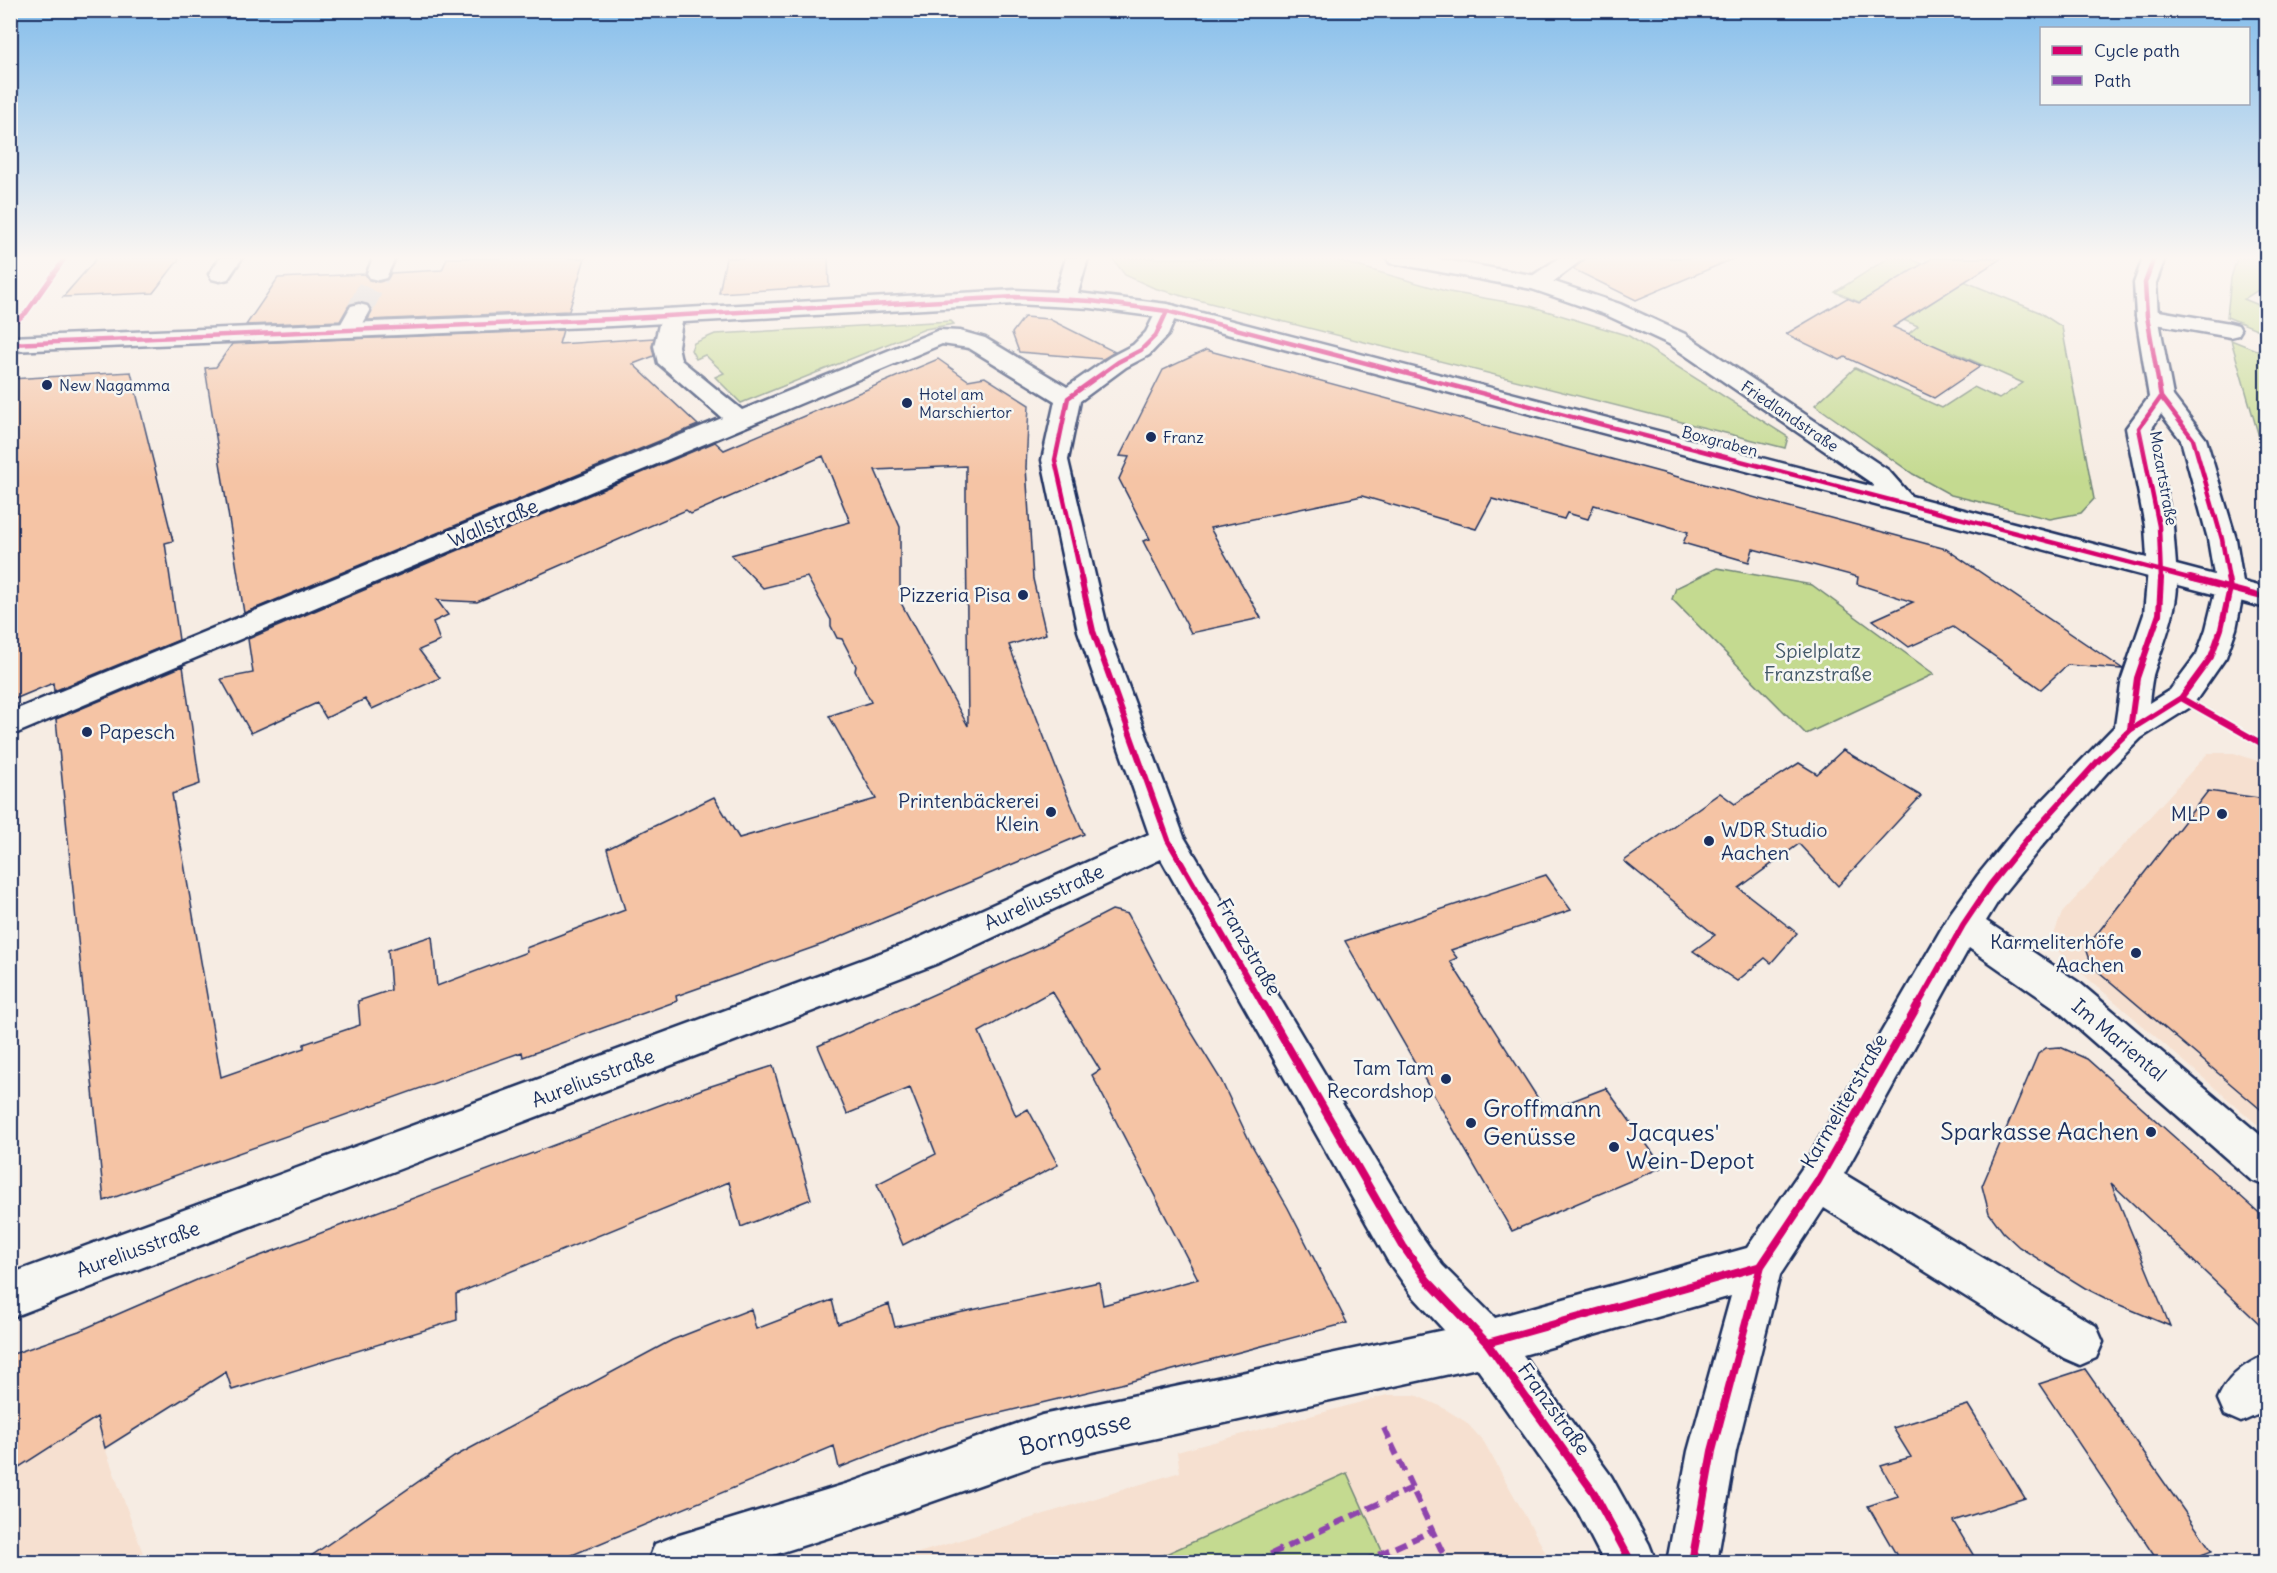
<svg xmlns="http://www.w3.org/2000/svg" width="2277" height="1573" font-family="Delius,sans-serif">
<rect width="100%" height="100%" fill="#f6ece3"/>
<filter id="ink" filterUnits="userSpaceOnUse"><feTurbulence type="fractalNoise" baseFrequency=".0167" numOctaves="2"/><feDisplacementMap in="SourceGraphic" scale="12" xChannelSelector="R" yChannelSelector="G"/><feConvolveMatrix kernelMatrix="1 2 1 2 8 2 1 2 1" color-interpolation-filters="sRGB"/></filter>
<g filter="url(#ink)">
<path fill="#f6e0d0" d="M 2208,753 L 2234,753 L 2266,764 L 2266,1132 L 2062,956 L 2055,946 L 2053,937 L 2062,913 Z
M 1387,1395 L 1415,1395 L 1440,1406 L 1466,1422 L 1484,1442 L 1551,1562 L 889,1562 L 1180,1472 L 1177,1452 Z
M 97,1417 L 105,1448 L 146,1562 L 11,1562 L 11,1473 Z"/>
<path fill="#c4da90" stroke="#708477" stroke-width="1.5" d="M 1112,258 L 1329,258 L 1449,292 L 1530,306 L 1629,336 L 1788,437 L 1785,448 L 1186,297 L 1154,288 L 1125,275 Z
M 1888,258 L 1908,258 L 2039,312 L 2062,327 L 2094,499 L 2081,513 L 2050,519 L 1951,495 L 1913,474 L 1815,405 L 1855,368 L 1942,408 L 1974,387 L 1999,399 L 2023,383 L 1951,351 L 1924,366 L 1886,352 L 1918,326 L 1835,292 Z
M 2237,258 L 2266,258 L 2266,285 L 2244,299 L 2266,308 L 2266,331 L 2264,332 L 2227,317 L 2231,278 Z
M 951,321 L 954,324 L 925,329 L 741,403 L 715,377 L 724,373 L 705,355 L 696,359 L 691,350 L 694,343 L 715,334 Z
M 2231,340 L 2266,354 L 2266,461 Z
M 1717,568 L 1812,585 L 1934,674 L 1806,734 L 1672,599 L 1676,588 Z
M 1347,1473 L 1387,1562 L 1148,1562 Z"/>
<path fill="#f5c4a5" stroke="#1b2f5e" stroke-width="1.5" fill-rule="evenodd" d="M 97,258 L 180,258 L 153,293 L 63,297 Z
M 447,258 L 585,258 L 569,311 L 368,320 L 372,310 L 368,304 L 358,302 L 349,305 L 340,321 L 246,325 L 278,278 L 365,274 L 369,280 L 379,282 L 387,280 L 391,273 L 442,270 Z
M 726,258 L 828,258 L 829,286 L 719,293 Z
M 1586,258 L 1735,258 L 1636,300 L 1573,269 Z
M 1932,258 L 2002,258 L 1893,327 L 1981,366 L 1934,398 L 1845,357 L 1840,360 L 1786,334 L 1847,298 L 1859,303 Z
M 1024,317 L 1049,319 L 1115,352 L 1103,359 L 1019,352 L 1012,333 Z
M 563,330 L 559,344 L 654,338 L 652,347 L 654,356 L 633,364 L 698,425 L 244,613 L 205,368 L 216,367 L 232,344 Z
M 1206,350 L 1946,549 L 2123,669 L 2067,665 L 2041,689 L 1953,627 L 1909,647 L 1873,620 L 1913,602 L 1857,584 L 1858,577 L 1753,549 L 1749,562 L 1683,543 L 1688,532 L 1594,505 L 1588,519 L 1567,513 L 1564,519 L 1492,499 L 1476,529 L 1362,496 L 1210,528 L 1261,618 L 1191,633 L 1143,541 L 1150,539 L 1119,479 L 1129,457 L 1120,456 L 1163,370 Z
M 938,359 L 968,380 L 985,377 L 1029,405 L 1026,467 L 1033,579 L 1046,634 L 1009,645 L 1059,776 L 1084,834 L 823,944 L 676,996 L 677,1001 L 523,1057 L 522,1052 L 104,1201 L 56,719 L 183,666 L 200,784 L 172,794 L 221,1077 L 304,1048 L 304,1044 L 360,1025 L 358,1001 L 391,990 L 388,950 L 432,936 L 437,986 L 527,952 L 526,948 L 625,910 L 607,849 L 714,797 L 739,838 L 876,799 L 829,716 L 871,702 L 855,671 L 856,666 L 842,639 L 837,638 L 831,626 L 831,620 L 807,577 L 763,588 L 731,555 L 850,522 L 823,456 L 691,514 L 686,510 L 477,602 L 437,600 L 448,615 L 433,622 L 440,641 L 419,650 L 440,678 L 372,709 L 365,699 L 326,718 L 317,703 L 251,733 L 221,679 L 253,673 L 248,639 L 715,442 L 724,450 ZM 966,466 L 966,515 L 968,726 L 900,601 L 900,527 L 875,470 Z
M 131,372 L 173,541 L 165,543 L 179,640 L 54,691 L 53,683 L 10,701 L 10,379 Z
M 1843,750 L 1921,796 L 1838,886 L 1799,844 L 1739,888 L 1797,933 L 1771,963 L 1765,958 L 1737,981 L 1693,951 L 1715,935 L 1624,861 L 1720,793 L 1735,804 L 1799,763 L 1817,774 Z
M 2208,791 L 2266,799 L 2266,1114 L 2092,966 L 2086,948 Z
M 1546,875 L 1571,910 L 1451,950 L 1457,958 L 1450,961 L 1546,1111 L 1606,1088 L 1663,1167 L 1512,1231 L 1345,941 Z
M 1112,910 L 1128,914 L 1187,1025 L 1221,1080 L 1250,1142 L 1288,1208 L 1347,1323 L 1121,1384 L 941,1427 L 839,1468 L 834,1446 L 553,1563 L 301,1563 L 454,1457 L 672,1340 L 751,1309 L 756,1329 L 832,1300 L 838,1324 L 889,1304 L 895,1327 L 1099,1282 L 1103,1305 L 1198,1279 L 1092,1075 L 1100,1070 L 1052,991 L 979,1032 L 1016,1116 L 1028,1109 L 1058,1165 L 903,1245 L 877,1184 L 936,1154 L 910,1088 L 847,1114 L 818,1046 L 1040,947 Z
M 2060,1047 L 2087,1059 L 2266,1219 L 2266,1330 L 2111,1183 L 2170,1326 L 2115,1303 L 2085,1288 L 2019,1247 L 2003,1232 L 1989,1213 L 1982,1186 L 2038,1054 L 2046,1048 Z
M 773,1066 L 811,1199 L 741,1227 L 729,1182 L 456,1294 L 457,1320 L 232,1390 L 226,1372 L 105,1448 L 97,1417 L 10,1473 L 10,1355 L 79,1331 L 199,1279 L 705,1088 Z
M 2085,1369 L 2173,1495 L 2212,1551 L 2180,1563 L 2159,1563 L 2039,1384 Z
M 1968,1405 L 2025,1498 L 1953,1521 L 1978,1563 L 1901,1563 L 1868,1506 L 1898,1496 L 1881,1466 L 1911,1457 L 1893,1428 Z"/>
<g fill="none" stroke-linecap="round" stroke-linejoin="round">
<path stroke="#cac6c8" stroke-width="25" stroke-dasharray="25 12" stroke-linecap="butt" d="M 359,311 L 378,273"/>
<g stroke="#1b2f5e" stroke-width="5">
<path id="minor" d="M 220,258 L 242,258 L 228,279 L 220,281 L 212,279 L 209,274 Z
M 373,258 L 395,258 L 386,278 L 378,280 L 370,278 L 367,273 Z
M 1559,258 L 1584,258 L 1545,288 L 1537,290 L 1529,288 L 1526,283 L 1529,278 Z
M 359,304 L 367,306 L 370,311 L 357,334 L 349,336 L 341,334 L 338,329 L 351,306 Z
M 1167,304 L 1175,306 L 1178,311 L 1168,335 L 1149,355 L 1126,367 L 1080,401 L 1068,460 L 1108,631 L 1184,837 L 1418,1231 L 1442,1265 L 1495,1318 L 1747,1248 L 1803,1167 L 1950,914 L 1978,875 L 2017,827 L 2115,726 L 2122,678 L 2144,614 L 2148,570 L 2152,563 L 2162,561 L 2172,563 C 2188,588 2161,649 2153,675 C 2151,684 2150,694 2149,703 L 2170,690 L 2197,654 L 2206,629 L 2216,588 L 2220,581 L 2230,578 L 2240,581 L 2244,588 L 2236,629 L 2226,657 L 2192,706 L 2141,738 L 2109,770 L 2041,847 L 2002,895 L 1986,921 L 2081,984 L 2266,1140 L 2266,1186 L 2251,1180 L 2055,1008 L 1969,948 L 1844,1174 L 2096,1326 L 2103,1342 L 2096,1358 L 2080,1365 L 2064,1358 L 1824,1208 L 1780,1275 L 1736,1451 L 1717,1562 L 1667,1562 L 1688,1451 L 1731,1296 L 1523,1355 L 1611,1476 L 1649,1544 L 1656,1562 L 1604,1562 L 1577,1510 L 1477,1368 L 1042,1463 L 849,1531 L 751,1562 L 648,1562 L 655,1544 L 673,1537 L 849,1483 L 1042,1415 L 1444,1330 L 1412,1295 L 1388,1261 L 1161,859 L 936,964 L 10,1318 L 10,1274 L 910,942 L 1149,834 L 1078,631 L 1042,460 L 1055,401 L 969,348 L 942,344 L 10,736 L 10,712 L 722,418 L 658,363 L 654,346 L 661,316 L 664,311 L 672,309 L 680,311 L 683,316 L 678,346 L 681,360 L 742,410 L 939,330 L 960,331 L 985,338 L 1067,387 L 1110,357 L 1133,345 L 1146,332 L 1159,306 Z
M 2147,309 L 2230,323 L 2238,325 L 2241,330 L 2238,335 L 2230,337 L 2139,321 L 2136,316 L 2139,311 Z
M 2266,1355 L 2266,1408 L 2257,1415 L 2241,1422 L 2225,1415 L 2218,1399 C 2227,1377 2244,1364 2266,1355 Z"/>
</g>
<g stroke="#1b2f5e" stroke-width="5">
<path id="major" d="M 1066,258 L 1088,258 L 1078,293 L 1167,304 L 1874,487 L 1870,482 L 1669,344 L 1604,314 L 1532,289 L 1398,264 L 1390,263 L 1387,258 L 1434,258 L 1537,276 L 1620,304 L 1685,334 L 1888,470 L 1911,496 L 2147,558 L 2145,526 L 2126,428 L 2149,397 L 2136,316 L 2134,283 L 2143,258 L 2165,258 L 2156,283 L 2158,316 L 2173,396 L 2206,439 L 2236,539 L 2243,582 L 2266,588 L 2266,608 L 1166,318 L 1091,308 L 1015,304 L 611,326 L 10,351 L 10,337 L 611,312 L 1015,290 L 1056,292 ZM 2161,414 L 2181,440 L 2208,539 L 2214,575 L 2176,565 L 2173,526 L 2152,428 Z"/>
</g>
<use href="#minor" fill="#f6f6f2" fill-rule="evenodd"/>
<use href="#major" fill="#f6f6f2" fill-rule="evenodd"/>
<path stroke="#8e44ad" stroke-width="6" stroke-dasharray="12 6" stroke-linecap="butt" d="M 1384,1428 L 1447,1562
M 1254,1562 L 1412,1488
M 1362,1562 L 1432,1531"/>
<g stroke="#f6f6f2" stroke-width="8">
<path id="cycleway-far2" d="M 2154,258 L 2145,283 L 2147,316 L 2161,397 L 2193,439 L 2222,539 L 2229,580
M 10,326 L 26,313 L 65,258
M 10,344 L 611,319 L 1015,297 L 1091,301 L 1167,311 L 2196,580
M 2161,397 L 2139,428 L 2159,526 L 2161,580
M 1082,580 L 1055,460 L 1068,398 L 1118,362 L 1141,350 L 1156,335 L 1167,311"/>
</g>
<g stroke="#f6f6f2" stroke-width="10">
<path id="cycleway-far1" d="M 1081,578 L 1093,631 L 1168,840 L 1264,1007
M 2190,578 L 2266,598
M 2181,698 L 2266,746
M 2130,730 L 2137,678 L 2159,614 L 2161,578
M 1917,1007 L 1963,925 L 1990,885 L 2029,837 L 2098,761 L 2130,730 L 2181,698 L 2211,657 L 2221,629 L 2230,588 L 2228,578"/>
</g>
<g stroke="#f6f6f2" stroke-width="12">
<path id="cycleway" d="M 1264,1005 L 1403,1246 L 1427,1280 L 1487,1343 L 1594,1493 L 1631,1562
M 1487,1343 L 1761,1266
M 1692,1562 L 1712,1451 L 1761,1266 L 1818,1181 L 1918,1005"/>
</g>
<use href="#cycleway-far2" stroke="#d6006c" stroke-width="4.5"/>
<use href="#cycleway-far1" stroke="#d6006c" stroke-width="6"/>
<use href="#cycleway" stroke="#d6006c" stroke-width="8"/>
</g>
</g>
<linearGradient id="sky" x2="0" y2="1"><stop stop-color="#84bdeb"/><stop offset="0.54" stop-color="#fbf6f2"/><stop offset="1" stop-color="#fbf6f2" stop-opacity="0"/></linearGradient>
<rect width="2277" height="478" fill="url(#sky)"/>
<g fill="#1b2f5e" stroke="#f6f6f2" stroke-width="2">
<circle cx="47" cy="385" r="6"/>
<circle cx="907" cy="403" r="6"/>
<circle cx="1151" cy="437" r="6"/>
<circle cx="1023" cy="595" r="6"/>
<circle cx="87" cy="732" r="6"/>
<circle cx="1051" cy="812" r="6"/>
<circle cx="2222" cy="814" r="6"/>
<circle cx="1709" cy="841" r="6"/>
<circle cx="2136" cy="953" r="6"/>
<circle cx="1446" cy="1079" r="6"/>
<circle cx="1471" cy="1123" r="6"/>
<circle cx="2151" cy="1132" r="6"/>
<circle cx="1614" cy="1147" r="6"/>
</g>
<g text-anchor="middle" stroke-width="5" stroke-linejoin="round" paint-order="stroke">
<g font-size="16" fill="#1b2f5e" stroke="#f6f6f2" text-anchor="start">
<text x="59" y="391">New Nagamma</text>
<text x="919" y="400">Hotel am<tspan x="919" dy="18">Marschiertor</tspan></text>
<text x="1163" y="443">Franz</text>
</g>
<g font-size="16" fill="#1b2f5e" stroke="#f6f6f2">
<text transform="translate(1790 416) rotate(34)" y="6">Friedlandstraße</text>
<text transform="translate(1720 441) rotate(15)" y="6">Boxgraben</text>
<text transform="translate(2164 478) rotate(80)" y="6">Mozartstraße</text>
</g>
<g font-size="20" fill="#1b2f5e" stroke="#f6f6f2">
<text transform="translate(493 523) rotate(-23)" y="7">Wallstraße</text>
<text transform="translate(1044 897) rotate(-25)" y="7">Aureliusstraße</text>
<text transform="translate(1249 947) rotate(60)" y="7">Franzstraße</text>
<text transform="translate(2119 1040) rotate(40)" y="7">Im Mariental</text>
<text transform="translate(593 1078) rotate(-21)" y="7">Aureliusstraße</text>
<text transform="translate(1844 1101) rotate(-60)" y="7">Karmeliterstraße</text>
<text transform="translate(138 1249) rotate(-20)" y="7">Aureliusstraße</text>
<text transform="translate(1554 1409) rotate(54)" y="7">Franzstraße</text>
</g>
<g font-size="20" fill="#1b2f5e" stroke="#f6f6f2" text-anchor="end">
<text x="1011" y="602">Pizzeria Pisa</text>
<text x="99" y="739" text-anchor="start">Papesch</text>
<text x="1039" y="808">Printenbäckerei<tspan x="1039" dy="23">Klein</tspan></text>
<text x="2210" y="821">MLP</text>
<text x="1721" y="837" text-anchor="start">WDR Studio<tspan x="1721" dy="23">Aachen</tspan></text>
<text x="2124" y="949">Karmeliterhöfe<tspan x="2124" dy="23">Aachen</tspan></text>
<text x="1434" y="1075">Tam Tam<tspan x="1434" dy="23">Recordshop</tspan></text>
</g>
<g font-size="20" fill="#455a6a" stroke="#f6f6f2">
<text x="1818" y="658">Spielplatz<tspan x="1818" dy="23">Franzstraße</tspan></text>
</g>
<g font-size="24" fill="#1b2f5e" stroke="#f6f6f2" text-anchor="start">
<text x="1483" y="1117">Groffmann<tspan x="1483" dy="28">Genüsse</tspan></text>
<text x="2139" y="1140" text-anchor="end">Sparkasse Aachen</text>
<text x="1626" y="1141">Jacques'<tspan x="1626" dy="28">Wein-Depot</tspan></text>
</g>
<g font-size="24" fill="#1b2f5e" stroke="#f6f6f2">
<text transform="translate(1075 1434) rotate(-14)" y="8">Borngasse</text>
</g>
</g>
<rect width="2277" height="1573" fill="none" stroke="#f6f6f2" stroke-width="36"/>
<rect x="18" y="18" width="2241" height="1537" fill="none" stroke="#1b2f5e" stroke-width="2" filter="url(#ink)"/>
<rect x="2040" y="27" width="210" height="78" fill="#f6f6f2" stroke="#9ea6b7" stroke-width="1.5"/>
<rect x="2052" y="46" width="30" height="9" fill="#d6006c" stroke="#9ea6b7" stroke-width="1.5"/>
<text x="2094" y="57" font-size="18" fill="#1b2f5e">Cycle path</text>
<rect x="2052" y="76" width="30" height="9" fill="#8e44ad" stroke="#9ea6b7" stroke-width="1.5"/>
<text x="2094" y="87" font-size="18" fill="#1b2f5e">Path</text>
</svg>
